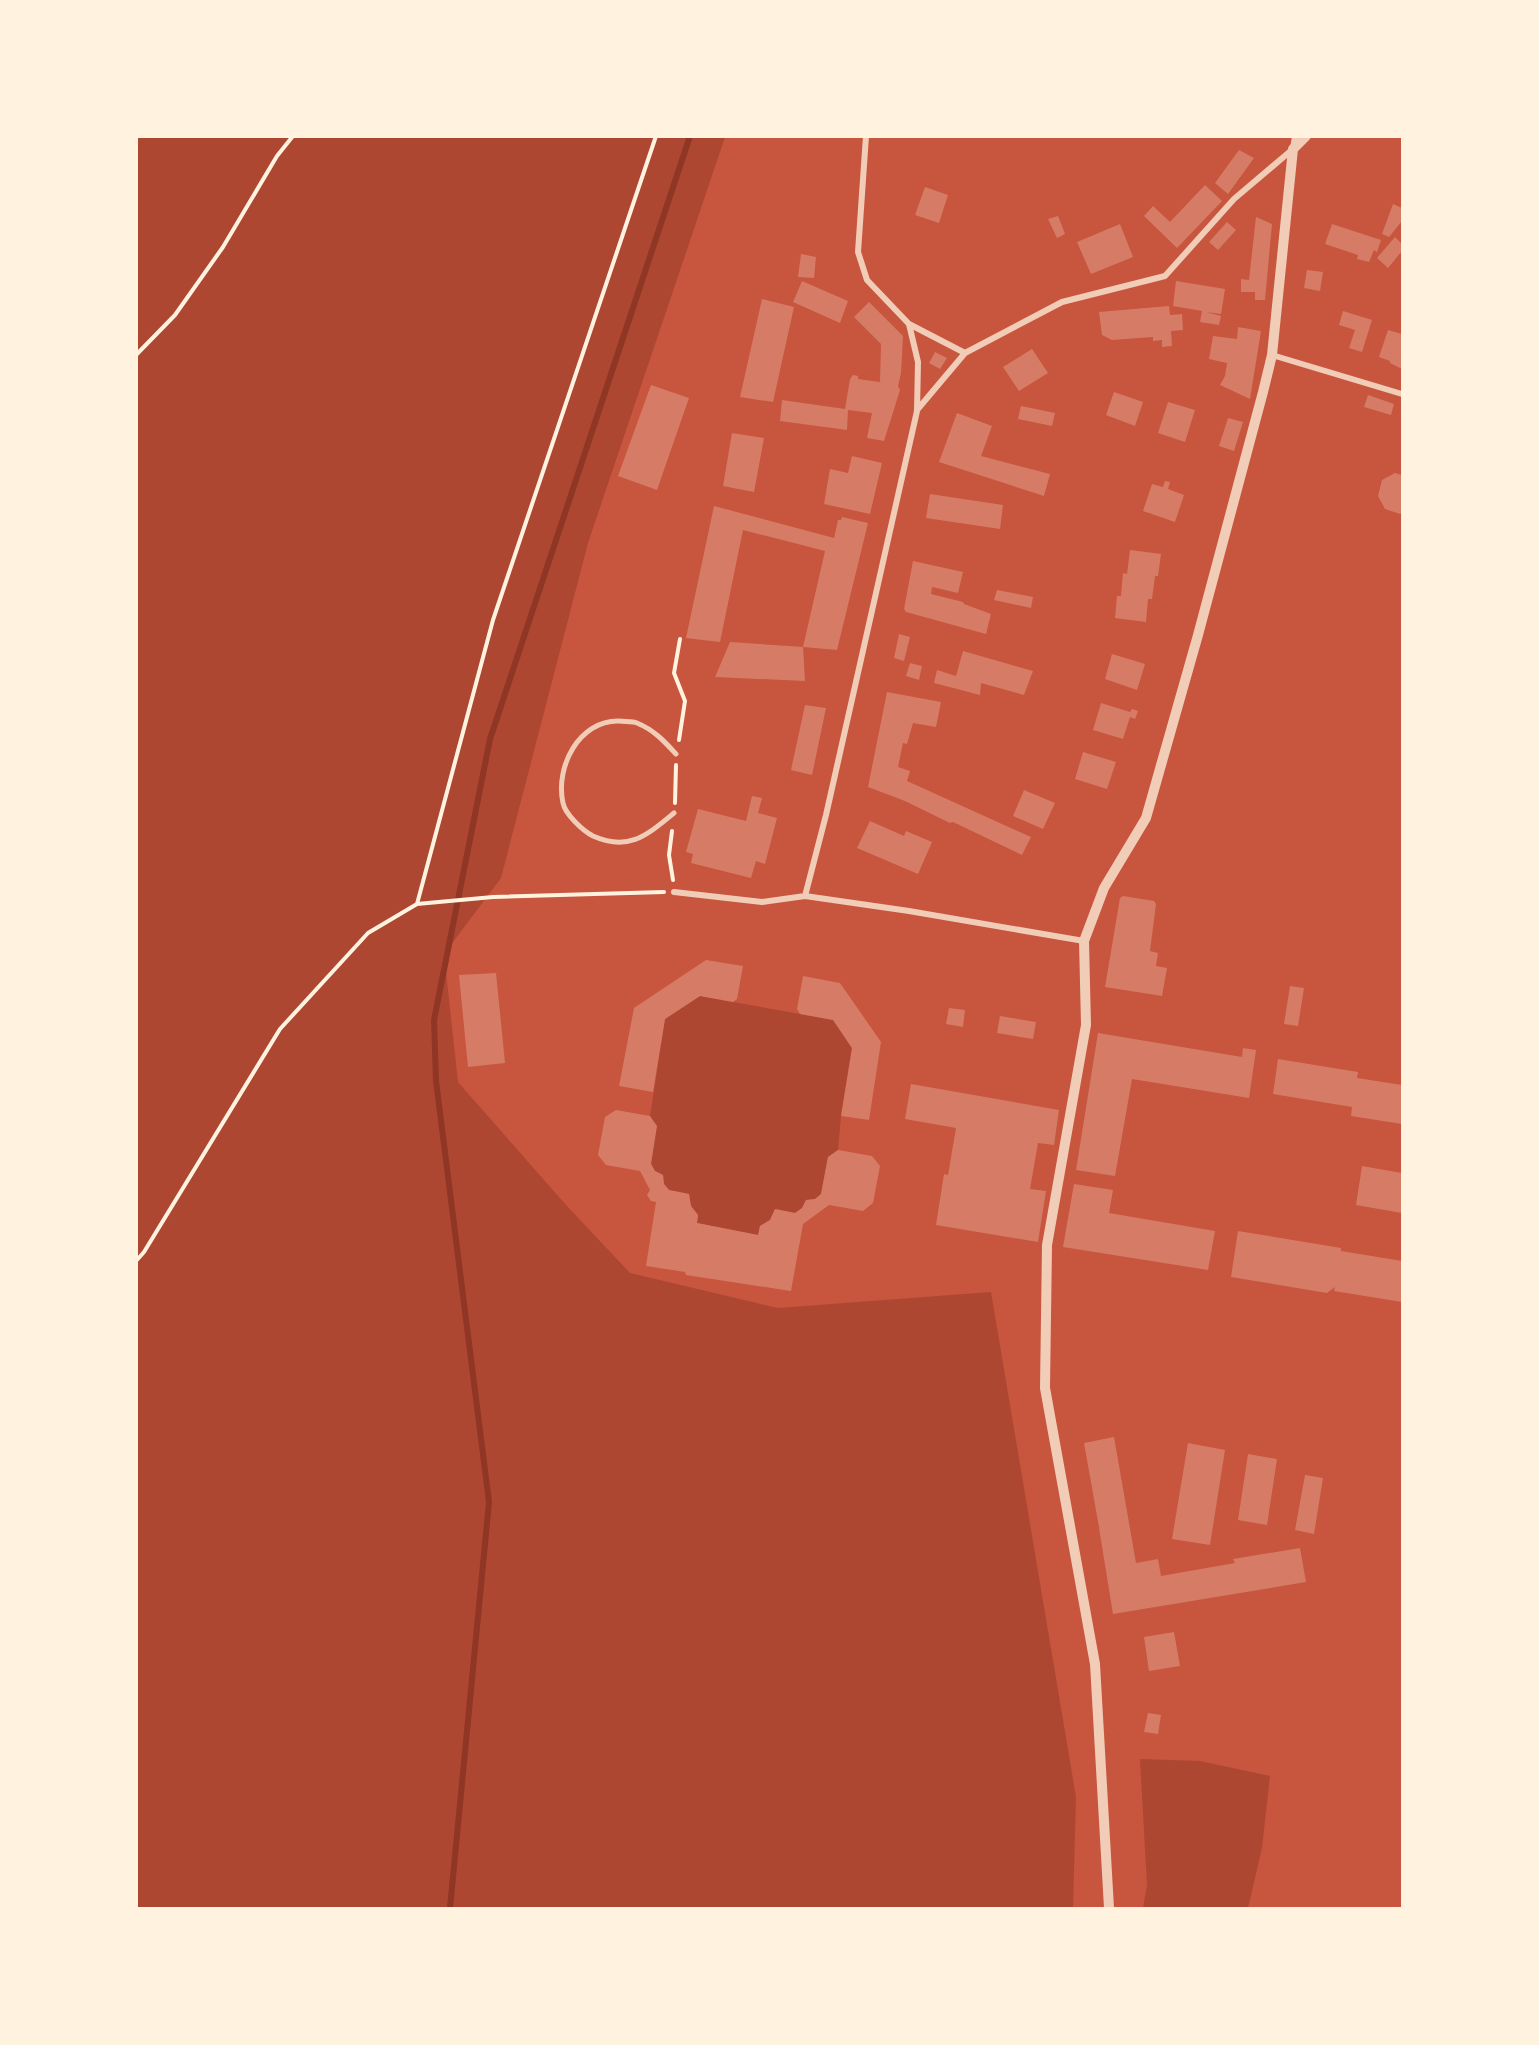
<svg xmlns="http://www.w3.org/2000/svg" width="1539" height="2045" font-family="'Roboto Condensed',sans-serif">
<rect width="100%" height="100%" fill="#c8553d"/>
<path fill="#ae4732" d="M 137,137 L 725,137 L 588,543 L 501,878 L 444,954 L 458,1082 L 566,1205 L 630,1273 L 778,1308 L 991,1292 L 1076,1797 L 1073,1908 L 137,1908 Z
M 700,996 L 833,1020 L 852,1048 L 841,1116 L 838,1150 L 828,1157 L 821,1194 L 815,1199 L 806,1200 L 802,1208 L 795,1213 L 775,1209 L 770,1220 L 760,1226 L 758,1235 L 697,1223 L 698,1215 L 691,1206 L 689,1194 L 669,1190 L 664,1184 L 663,1175 L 655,1171 L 651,1164 L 650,1116 L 665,1019 Z
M 1140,1759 L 1200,1761 L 1270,1776 L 1262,1848 L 1248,1908 L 1143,1908 L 1147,1885 Z"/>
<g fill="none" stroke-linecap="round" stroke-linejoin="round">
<path stroke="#8f3625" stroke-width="6" d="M 450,1908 L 489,1502 L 436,1081 L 434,1020 L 490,739 L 690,136"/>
</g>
<path fill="#d67c66" d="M 1239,150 L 1254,158 L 1228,194 L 1215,183 Z
M 1205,185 L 1222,201 L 1177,248 L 1144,216 L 1153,206 L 1170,222 Z
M 925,187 L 948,195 L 939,223 L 915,215 Z
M 1393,204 L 1402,208 L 1402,221 L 1389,237 L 1382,234 Z
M 1058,216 L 1065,234 L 1057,238 L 1048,219 Z
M 1256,217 L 1272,224 L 1265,300 L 1255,300 L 1255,292 L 1241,292 L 1241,279 L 1249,280 Z
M 1227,222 L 1236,230 L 1218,250 L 1209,242 Z
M 1120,224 L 1133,257 L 1091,274 L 1077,242 Z
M 1332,224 L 1381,240 L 1377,252 L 1374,250 L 1369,262 L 1357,259 L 1358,255 L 1325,244 Z
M 1395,237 L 1402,244 L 1402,251 L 1388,268 L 1377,258 Z
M 801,254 L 816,257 L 814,278 L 798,277 Z
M 1307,270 L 1323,272 L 1320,291 L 1304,288 Z
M 802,281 L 848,301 L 840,323 L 793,302 Z
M 1176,281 L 1225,289 L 1221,314 L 1206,312 L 1221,316 L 1219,325 L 1200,322 L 1202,311 L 1173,306 Z
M 762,299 L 794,307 L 773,402 L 740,397 Z
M 869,302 L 903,336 L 901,373 L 898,386 L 900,390 L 884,441 L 867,438 L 872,413 L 848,410 L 847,430 L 780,421 L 782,400 L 845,409 L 850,379 L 853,375 L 858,376 L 858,379 L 880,382 L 881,344 L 854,317 Z
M 1169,306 L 1170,315 L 1182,314 L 1183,330 L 1171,331 L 1172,346 L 1162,347 L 1162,340 L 1153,341 L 1153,337 L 1112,340 L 1102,335 L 1099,312 Z
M 1343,311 L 1372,320 L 1362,352 L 1349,348 L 1355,330 L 1339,325 Z
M 1238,327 L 1261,331 L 1250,399 L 1220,385 L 1225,376 L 1227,363 L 1209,359 L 1213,336 L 1237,339 Z
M 1388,330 L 1402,334 L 1402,369 L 1390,363 L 1390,361 L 1379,357 Z
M 1032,349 L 1048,373 L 1019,391 L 1003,367 Z
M 935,352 L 947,358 L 940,369 L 929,363 Z
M 651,385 L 689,398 L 657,490 L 618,476 Z
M 1114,392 L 1143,402 L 1135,426 L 1106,415 Z
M 1368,395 L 1394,404 L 1391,415 L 1364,407 Z
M 1168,402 L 1195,410 L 1185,442 L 1158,433 Z
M 1021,406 L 1055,413 L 1052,426 L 1018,419 Z
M 957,413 L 992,426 L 981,456 L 1050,474 L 1044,496 L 939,462 Z
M 1228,418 L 1243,422 L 1234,451 L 1219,446 Z
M 732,433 L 764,438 L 754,492 L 723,486 Z
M 852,456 L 882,463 L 870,514 L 824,504 L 830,469 L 848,473 Z
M 1395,473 L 1402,475 L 1402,512 L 1400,514 L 1385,509 L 1378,496 L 1382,480 Z
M 1165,481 L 1170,482 L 1168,489 L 1184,495 L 1175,522 L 1143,511 L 1152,484 L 1163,487 Z
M 930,494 L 1003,505 L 1000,529 L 926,518 Z
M 714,506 L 834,538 L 838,520 L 841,520 L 842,517 L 868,523 L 837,650 L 803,647 L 825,551 L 743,530 L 720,642 L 686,638 Z
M 1130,550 L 1161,554 L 1158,576 L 1155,576 L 1152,599 L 1148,599 L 1146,622 L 1115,618 L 1117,596 L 1121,596 L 1123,573 L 1127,574 Z
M 913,561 L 963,572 L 958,593 L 932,587 L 931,594 L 963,602 L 964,604 L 991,614 L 986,634 L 906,612 L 904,609 Z
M 997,590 L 1033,597 L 1031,608 L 994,600 Z
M 899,634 L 910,637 L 904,661 L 894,658 Z
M 730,642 L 803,647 L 805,681 L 715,677 Z
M 963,651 L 1033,671 L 1024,695 L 981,683 L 980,695 L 934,683 L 937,670 L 956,676 Z
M 1112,654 L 1145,664 L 1137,690 L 1105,679 Z
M 910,663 L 922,666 L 919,680 L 906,676 Z
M 887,692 L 941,702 L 936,727 L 913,723 L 907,744 L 903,743 L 898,767 L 910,771 L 907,781 L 1031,837 L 1022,855 L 953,822 L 950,823 L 905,801 L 868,787 Z
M 1101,703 L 1130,712 L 1132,709 L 1138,711 L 1135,719 L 1130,717 L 1123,739 L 1093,730 Z
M 805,705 L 826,708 L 812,775 L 791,770 Z
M 1083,752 L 1116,762 L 1107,789 L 1075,779 Z
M 1024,790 L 1055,803 L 1043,829 L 1013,816 Z
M 752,796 L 762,798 L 758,813 L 777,818 L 765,864 L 756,861 L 751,878 L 691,863 L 693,854 L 686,852 L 698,809 L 746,821 Z
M 870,821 L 904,836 L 906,831 L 932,842 L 918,874 L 857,848 Z
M 1123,896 L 1154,901 L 1156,904 L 1150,951 L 1158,953 L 1156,966 L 1167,968 L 1162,996 L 1105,987 L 1120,898 Z
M 706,960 L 743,966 L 737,999 L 733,1002 L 700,996 L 665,1019 L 653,1092 L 619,1086 L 634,1008 Z
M 496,973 L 505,1063 L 468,1067 L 459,975 Z
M 803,976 L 840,983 L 881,1042 L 869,1120 L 841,1116 L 852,1048 L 833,1020 L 800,1014 L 797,1009 Z
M 1290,986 L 1304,988 L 1298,1026 L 1284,1024 Z
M 949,1008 L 965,1010 L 963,1027 L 946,1024 Z
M 1000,1016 L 1036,1022 L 1033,1039 L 997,1033 Z
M 1098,1033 L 1242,1057 L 1243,1048 L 1256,1050 L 1249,1098 L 1132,1079 L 1115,1176 L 1076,1170 Z
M 1278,1059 L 1358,1072 L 1357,1078 L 1402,1085 L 1402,1124 L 1351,1116 L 1352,1107 L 1273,1094 Z
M 911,1084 L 1059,1110 L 1054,1145 L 1038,1143 L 1030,1189 L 1046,1191 L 1038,1242 L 936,1225 L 944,1174 L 948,1175 L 956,1128 L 905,1119 Z
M 616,1110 L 650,1116 L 657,1126 L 651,1164 L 655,1171 L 663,1175 L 664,1184 L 669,1190 L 689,1194 L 691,1206 L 698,1215 L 697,1223 L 758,1235 L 760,1226 L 770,1220 L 775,1209 L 795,1213 L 802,1208 L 806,1200 L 815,1199 L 821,1194 L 828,1157 L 838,1150 L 872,1156 L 880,1166 L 873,1203 L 863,1211 L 829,1205 L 803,1224 L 791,1291 L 686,1275 L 685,1272 L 646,1266 L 656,1202 L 651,1201 L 647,1195 L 650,1190 L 640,1171 L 606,1165 L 598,1155 L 605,1117 Z
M 1362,1166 L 1402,1173 L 1402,1213 L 1356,1205 Z
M 1074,1184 L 1113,1190 L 1109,1213 L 1215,1231 L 1208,1270 L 1063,1247 Z
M 1238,1231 L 1341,1248 L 1341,1251 L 1402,1261 L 1402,1302 L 1334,1291 L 1335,1287 L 1327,1293 L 1231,1277 Z
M 1114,1437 L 1136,1563 L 1158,1559 L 1161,1576 L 1235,1563 L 1233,1559 L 1300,1548 L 1306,1582 L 1113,1614 L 1099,1528 L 1100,1526 L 1099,1527 L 1084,1443 Z
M 1188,1443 L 1225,1450 L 1210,1545 L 1172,1539 Z
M 1248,1454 L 1277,1459 L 1267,1525 L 1238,1520 Z
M 1305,1475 L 1323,1478 L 1314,1534 L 1295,1530 Z
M 1174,1632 L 1180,1666 L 1149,1671 L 1144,1637 Z
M 1148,1713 L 1161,1715 L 1158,1734 L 1144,1732 Z"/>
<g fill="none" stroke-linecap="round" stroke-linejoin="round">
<path stroke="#fff3e0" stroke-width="4" d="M 136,355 L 175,315 L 223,247 L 277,156 L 293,136
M 679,740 L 685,701 L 674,673 L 680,639
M 675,803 L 676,765
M 672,831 L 669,855 L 673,880
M 417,904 L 493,620 L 656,136
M 136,1261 L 144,1252 L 280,1029 L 368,933 L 417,904 L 493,897 L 664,892"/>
<path stroke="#f1ccb7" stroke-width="5" d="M 674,813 C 647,835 629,852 593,836 C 583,831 565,814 563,803 C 555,767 579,720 619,721 C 625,722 632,721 637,723 C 654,730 664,741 676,754"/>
<path stroke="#f1ccb7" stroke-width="6" d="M 866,136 L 858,252 L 867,280 L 909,324 L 965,353
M 1272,355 L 1402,394
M 917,410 L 965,353 L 1062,302 L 1165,276 L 1234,199 L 1293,149 L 1295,136
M 674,892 L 762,902 L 805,896 L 909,911 L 1084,941
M 805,896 L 826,815 L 917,411 L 918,362 L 909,324"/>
<path stroke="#f1ccb7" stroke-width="10" d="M 1109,1908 L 1095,1664 L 1045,1388 L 1047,1245 L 1086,1025 L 1084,941 L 1104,888 L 1146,818 L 1198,635 L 1263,392 L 1272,355 L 1293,149 L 1306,136"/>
</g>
<rect width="1539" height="2045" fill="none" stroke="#fff3e0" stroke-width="276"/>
</svg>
